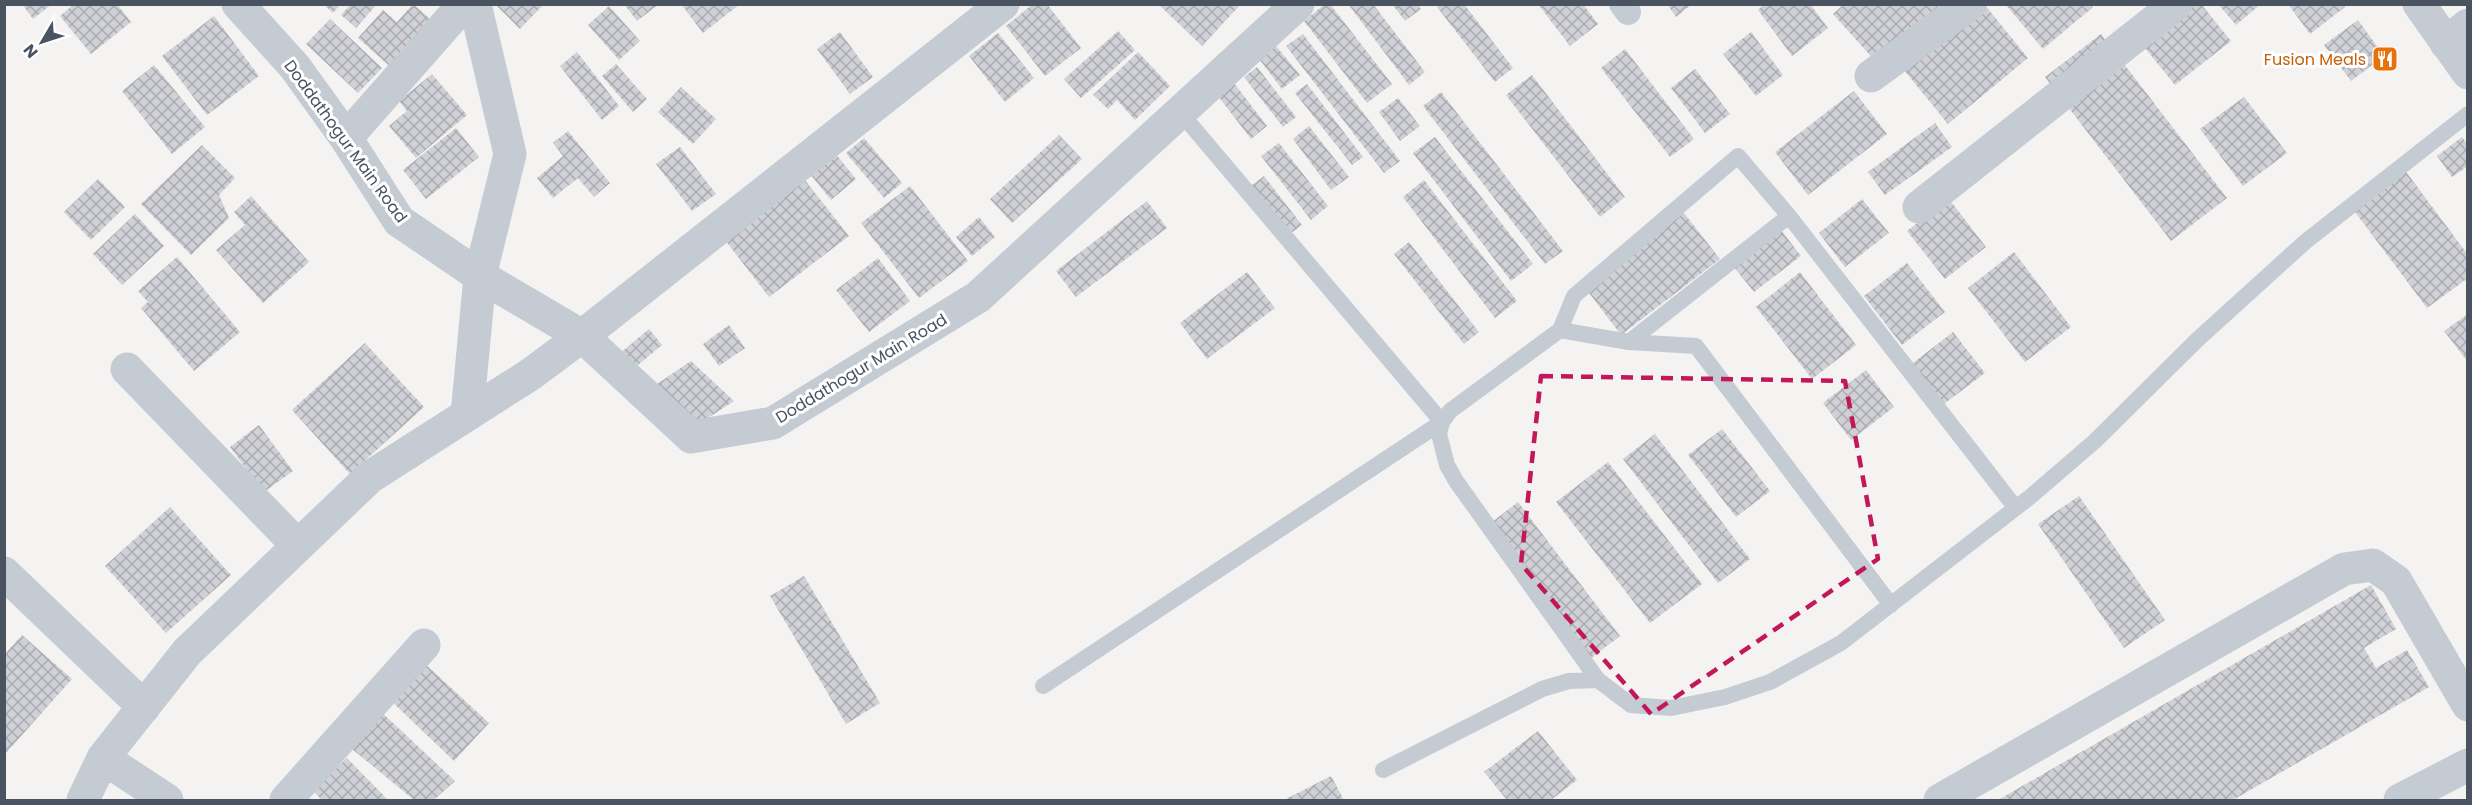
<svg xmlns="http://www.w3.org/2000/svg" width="2472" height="805" font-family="Poppins,sans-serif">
<defs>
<pattern id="building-cross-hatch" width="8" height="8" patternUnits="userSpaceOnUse" patternTransform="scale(1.5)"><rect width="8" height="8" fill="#cfd1d6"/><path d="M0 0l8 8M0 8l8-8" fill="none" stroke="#aaacb1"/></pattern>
</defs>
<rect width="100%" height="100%" fill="#f4f3f2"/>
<path fill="url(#building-cross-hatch)" d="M 22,4 L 52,4 L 33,19 Z
M 74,4 L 117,4 L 131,22 L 91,54 L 60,16 Z
M 323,4 L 341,4 L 333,13 Z
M 351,4 L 377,4 L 356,28 L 341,15 Z
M 413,4 L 436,24 L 395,71 L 358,38 L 383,10 L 397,22 Z
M 498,4 L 544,4 L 520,29 L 497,6 Z
M 624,4 L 659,4 L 637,21 Z
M 681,4 L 740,4 L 703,33 Z
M 1033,4 L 1047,4 L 1081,48 L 1045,76 L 1006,26 Z
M 1158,4 L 1241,4 L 1202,46 Z
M 1325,4 L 1330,4 L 1392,84 L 1367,103 L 1304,21 Z
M 1348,4 L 1373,4 L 1425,72 L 1409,85 Z
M 1392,4 L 1417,4 L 1421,9 L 1405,21 Z
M 1440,4 L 1464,4 L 1513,68 L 1495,82 L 1437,7 Z
M 1538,4 L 1583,4 L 1598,24 L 1570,46 Z
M 1667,4 L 1692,4 L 1676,17 Z
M 1764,4 L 1810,4 L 1828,28 L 1792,56 L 1758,10 Z
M 1844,4 L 1941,4 L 1876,62 L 1833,14 Z
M 1984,4 L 2028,58 L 1948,124 L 1899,64 Z
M 2165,4 L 2201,4 L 2231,41 L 2175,85 L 2132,32 Z
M 2218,4 L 2261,4 L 2236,25 Z
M 2288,4 L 2344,4 L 2345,7 L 2310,34 Z
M 2006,5 L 2091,5 L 2093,7 L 2043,49 Z
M 609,6 L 640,41 L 619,60 L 588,25 Z
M 214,16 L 259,76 L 207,115 L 162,56 Z
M 330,19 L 382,68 L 358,93 L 306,44 Z
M 2358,20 L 2384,56 L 2351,81 L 2324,45 Z
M 1118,31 L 1135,50 L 1081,98 L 1064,79 Z
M 840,32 L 873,77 L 850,94 L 817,49 Z
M 1751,32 L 1783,75 L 1756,96 L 1723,54 Z
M 998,33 L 1034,78 L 1005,102 L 969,56 Z
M 1303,34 L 1400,161 L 1384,173 L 1286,46 Z
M 2101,34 L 2227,198 L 2171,241 L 2045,77 Z
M 1276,46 L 1300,75 L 1282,89 L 1259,59 Z
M 1625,49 L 1694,139 L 1670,157 L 1601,68 Z
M 577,52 L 619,106 L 602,120 L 560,66 Z
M 1138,52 L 1170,86 L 1135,120 L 1117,100 L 1108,109 L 1093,95 Z
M 616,64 L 647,99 L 633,112 L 602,76 Z
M 154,65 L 205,127 L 172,154 L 122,91 Z
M 1257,67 L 1296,117 L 1283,127 L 1244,77 Z
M 1695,69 L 1730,114 L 1705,133 L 1671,88 Z
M 432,74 L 467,115 L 416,158 L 389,126 L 407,111 L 399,101 Z
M 1532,75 L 1625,197 L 1600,217 L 1506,95 Z
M 1234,83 L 1267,126 L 1251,139 L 1218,96 Z
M 1307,84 L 1363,157 L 1352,165 L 1295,93 Z
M 681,87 L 716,119 L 693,144 L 658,112 Z
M 1854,91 L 1887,134 L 1808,195 L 1775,152 Z
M 1441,92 L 1563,251 L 1545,264 L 1423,106 Z
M 2244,97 L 2287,153 L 2243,186 L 2200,129 Z
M 1398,98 L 1420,126 L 1400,141 L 1379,112 Z
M 1935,123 L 1952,147 L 1885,195 L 1868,172 Z
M 1309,126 L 1349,177 L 1331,190 L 1293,139 Z
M 456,128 L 479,157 L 426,199 L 403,170 Z
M 568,131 L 610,183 L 594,197 L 578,178 L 553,198 L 537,178 L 563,156 L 553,143 Z
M 1059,135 L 1082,159 L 1012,223 L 990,199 Z
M 1435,137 L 1533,264 L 1511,281 L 1413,153 Z
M 2462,137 L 2468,145 L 2468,166 L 2452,177 L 2437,156 Z
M 864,138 L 902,183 L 884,198 L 846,153 Z
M 1279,143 L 1328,206 L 1311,220 L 1261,156 Z
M 202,145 L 235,178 L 219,195 L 229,218 L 191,255 L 141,204 Z
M 680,147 L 716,194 L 692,211 L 656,164 Z
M 835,153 L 856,179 L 831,200 L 810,174 Z
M 2404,169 L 2468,255 L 2468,278 L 2427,308 L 2352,208 Z
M 1264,176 L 1302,225 L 1286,237 L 1248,188 Z
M 98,179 L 125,207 L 91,240 L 64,212 Z
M 804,179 L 849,236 L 769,297 L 725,240 Z
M 1424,180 L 1517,301 L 1495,318 L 1403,197 Z
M 910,186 L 968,261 L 919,298 L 861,223 Z
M 251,196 L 309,262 L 263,303 L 216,250 L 245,225 L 234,212 Z
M 1862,199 L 1889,233 L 1845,267 L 1819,233 Z
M 1949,199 L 1986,247 L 1945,279 L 1907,231 Z
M 1147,201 L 1167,228 L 1076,297 L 1056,271 Z
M 1684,213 L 1720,259 L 1621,335 L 1586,289 Z
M 135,214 L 164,246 L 122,285 L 93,254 Z
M 979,217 L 995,237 L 972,256 L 956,237 Z
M 1781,230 L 1801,256 L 1754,292 L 1733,266 Z
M 1409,242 L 1479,332 L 1464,344 L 1394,254 Z
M 2014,252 L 2071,327 L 2025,362 L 1968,288 Z
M 177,257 L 240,332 L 194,371 L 141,308 L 148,302 L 138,291 Z
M 878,258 L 910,301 L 869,332 L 836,290 Z
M 1907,263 L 1945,312 L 1902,345 L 1864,296 Z
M 1247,272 L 1275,308 L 1207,359 L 1180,323 Z
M 1800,272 L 1856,345 L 1812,379 L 1756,307 Z
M 2468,314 L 2468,362 L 2444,331 Z
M 729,325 L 745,348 L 719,366 L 703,344 Z
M 649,329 L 662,345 L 632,370 L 619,354 Z
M 1953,332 L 1985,373 L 1940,407 L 1909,366 Z
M 365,343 L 424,407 L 350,474 L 292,410 Z
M 691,361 L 734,401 L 700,423 L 657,384 Z
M 1866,370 L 1894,407 L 1851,440 L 1823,403 Z
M 259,425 L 293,471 L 264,492 L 230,447 Z
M 1722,429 L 1770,491 L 1736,517 L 1688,455 Z
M 1655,434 L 1750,559 L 1718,583 L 1623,459 Z
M 1608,462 L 1702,584 L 1650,623 L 1556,502 Z
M 2079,496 L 2165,620 L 2124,648 L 2038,524 Z
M 1518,502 L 1620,636 L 1591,658 L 1488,525 Z
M 170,507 L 231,575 L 166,633 L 105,566 Z
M 804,576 L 880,703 L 846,724 L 770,596 Z
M 2371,585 L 2396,629 L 2364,648 L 2376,668 L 2407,650 L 2429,687 L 2233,800 L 1998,800 Z
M 22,635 L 72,679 L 6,753 L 4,751 L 4,655 Z
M 421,660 L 489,723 L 454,761 L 387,697 Z
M 377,708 L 455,781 L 434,800 L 414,800 L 346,744 Z
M 1538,731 L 1577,780 L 1551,800 L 1507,800 L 1484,772 Z
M 347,758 L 388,800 L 322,800 L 313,791 Z
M 1331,776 L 1344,800 L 1284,800 Z"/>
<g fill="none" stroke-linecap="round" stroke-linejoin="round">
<path stroke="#c4cbd3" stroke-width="16" d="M 1789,216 L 1738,156 L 1574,296 L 1560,330 L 1450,411 L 1442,422 L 1439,434 L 1447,465 L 1456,481 L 1598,680 L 1631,705 L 1671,708 L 1725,697 L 1770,682 L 1841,643 L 2030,497 L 2095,441 L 2197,340 L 2305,242 L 2468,114
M 1560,330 L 1629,342 L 1696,346 L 1891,605
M 1629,342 L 1789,216 L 2015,507
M 1043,686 L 1442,422 L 1180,112
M 1383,770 L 1542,689 L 1569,681 L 1598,680"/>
<path stroke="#c4cbd3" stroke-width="26" d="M 1622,4 L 1628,12"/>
<path stroke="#c4cbd3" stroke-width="33" d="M 2446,43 L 2468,25
M 1871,76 L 1970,4
M 346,138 L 464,4
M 1919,207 L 2176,4
M 127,369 L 298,546
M 467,415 L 480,276 L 510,154 L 475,4
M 4,573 L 144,707
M 103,758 L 167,800
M 83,800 L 103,758 L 187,652 L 370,477 L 531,374 L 582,336 L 1003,4
M 286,800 L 424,645
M 1940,800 L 2344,569 L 2373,565 L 2396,581 L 2468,705
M 2400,800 L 2468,765"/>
<path stroke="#c4cbd3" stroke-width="33" d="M 238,4 L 295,67 L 346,138 L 399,221 L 480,276 L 582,336 L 691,437 L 773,423 L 978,297 L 1298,4
M 2419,4 L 2468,73"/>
</g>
<path fill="none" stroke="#c2185b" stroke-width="4.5" stroke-dasharray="12 8" stroke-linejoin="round" d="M 1541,376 L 1845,381 L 1878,559 L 1651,714 L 1521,564 Z"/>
<defs>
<g id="restaurant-square" transform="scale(1.35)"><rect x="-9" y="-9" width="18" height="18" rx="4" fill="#e8710a" stroke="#fff"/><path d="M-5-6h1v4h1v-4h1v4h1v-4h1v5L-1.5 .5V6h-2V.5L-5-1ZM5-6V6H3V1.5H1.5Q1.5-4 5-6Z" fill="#fff"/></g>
</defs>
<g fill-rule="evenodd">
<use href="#restaurant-square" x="2385" y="59"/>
</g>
<g text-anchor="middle" stroke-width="6" stroke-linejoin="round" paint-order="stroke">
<g font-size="16" fill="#c56008" stroke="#fff" text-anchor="end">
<text x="2366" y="65">Fusion Meals</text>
</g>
<g font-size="16" fill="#4a5360" stroke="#fff">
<text transform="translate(346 141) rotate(54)" y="6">Doddathogur Main Road</text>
<text transform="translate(861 368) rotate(-31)" y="6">Doddathogur Main Road</text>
</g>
</g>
<rect width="2472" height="805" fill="none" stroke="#4a5360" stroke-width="12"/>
<g transform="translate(42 42) rotate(231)" stroke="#ffffff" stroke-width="4.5" paint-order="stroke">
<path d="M0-4.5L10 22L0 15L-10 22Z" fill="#4a5360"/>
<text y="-9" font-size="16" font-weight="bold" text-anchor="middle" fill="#4a5360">N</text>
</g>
</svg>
